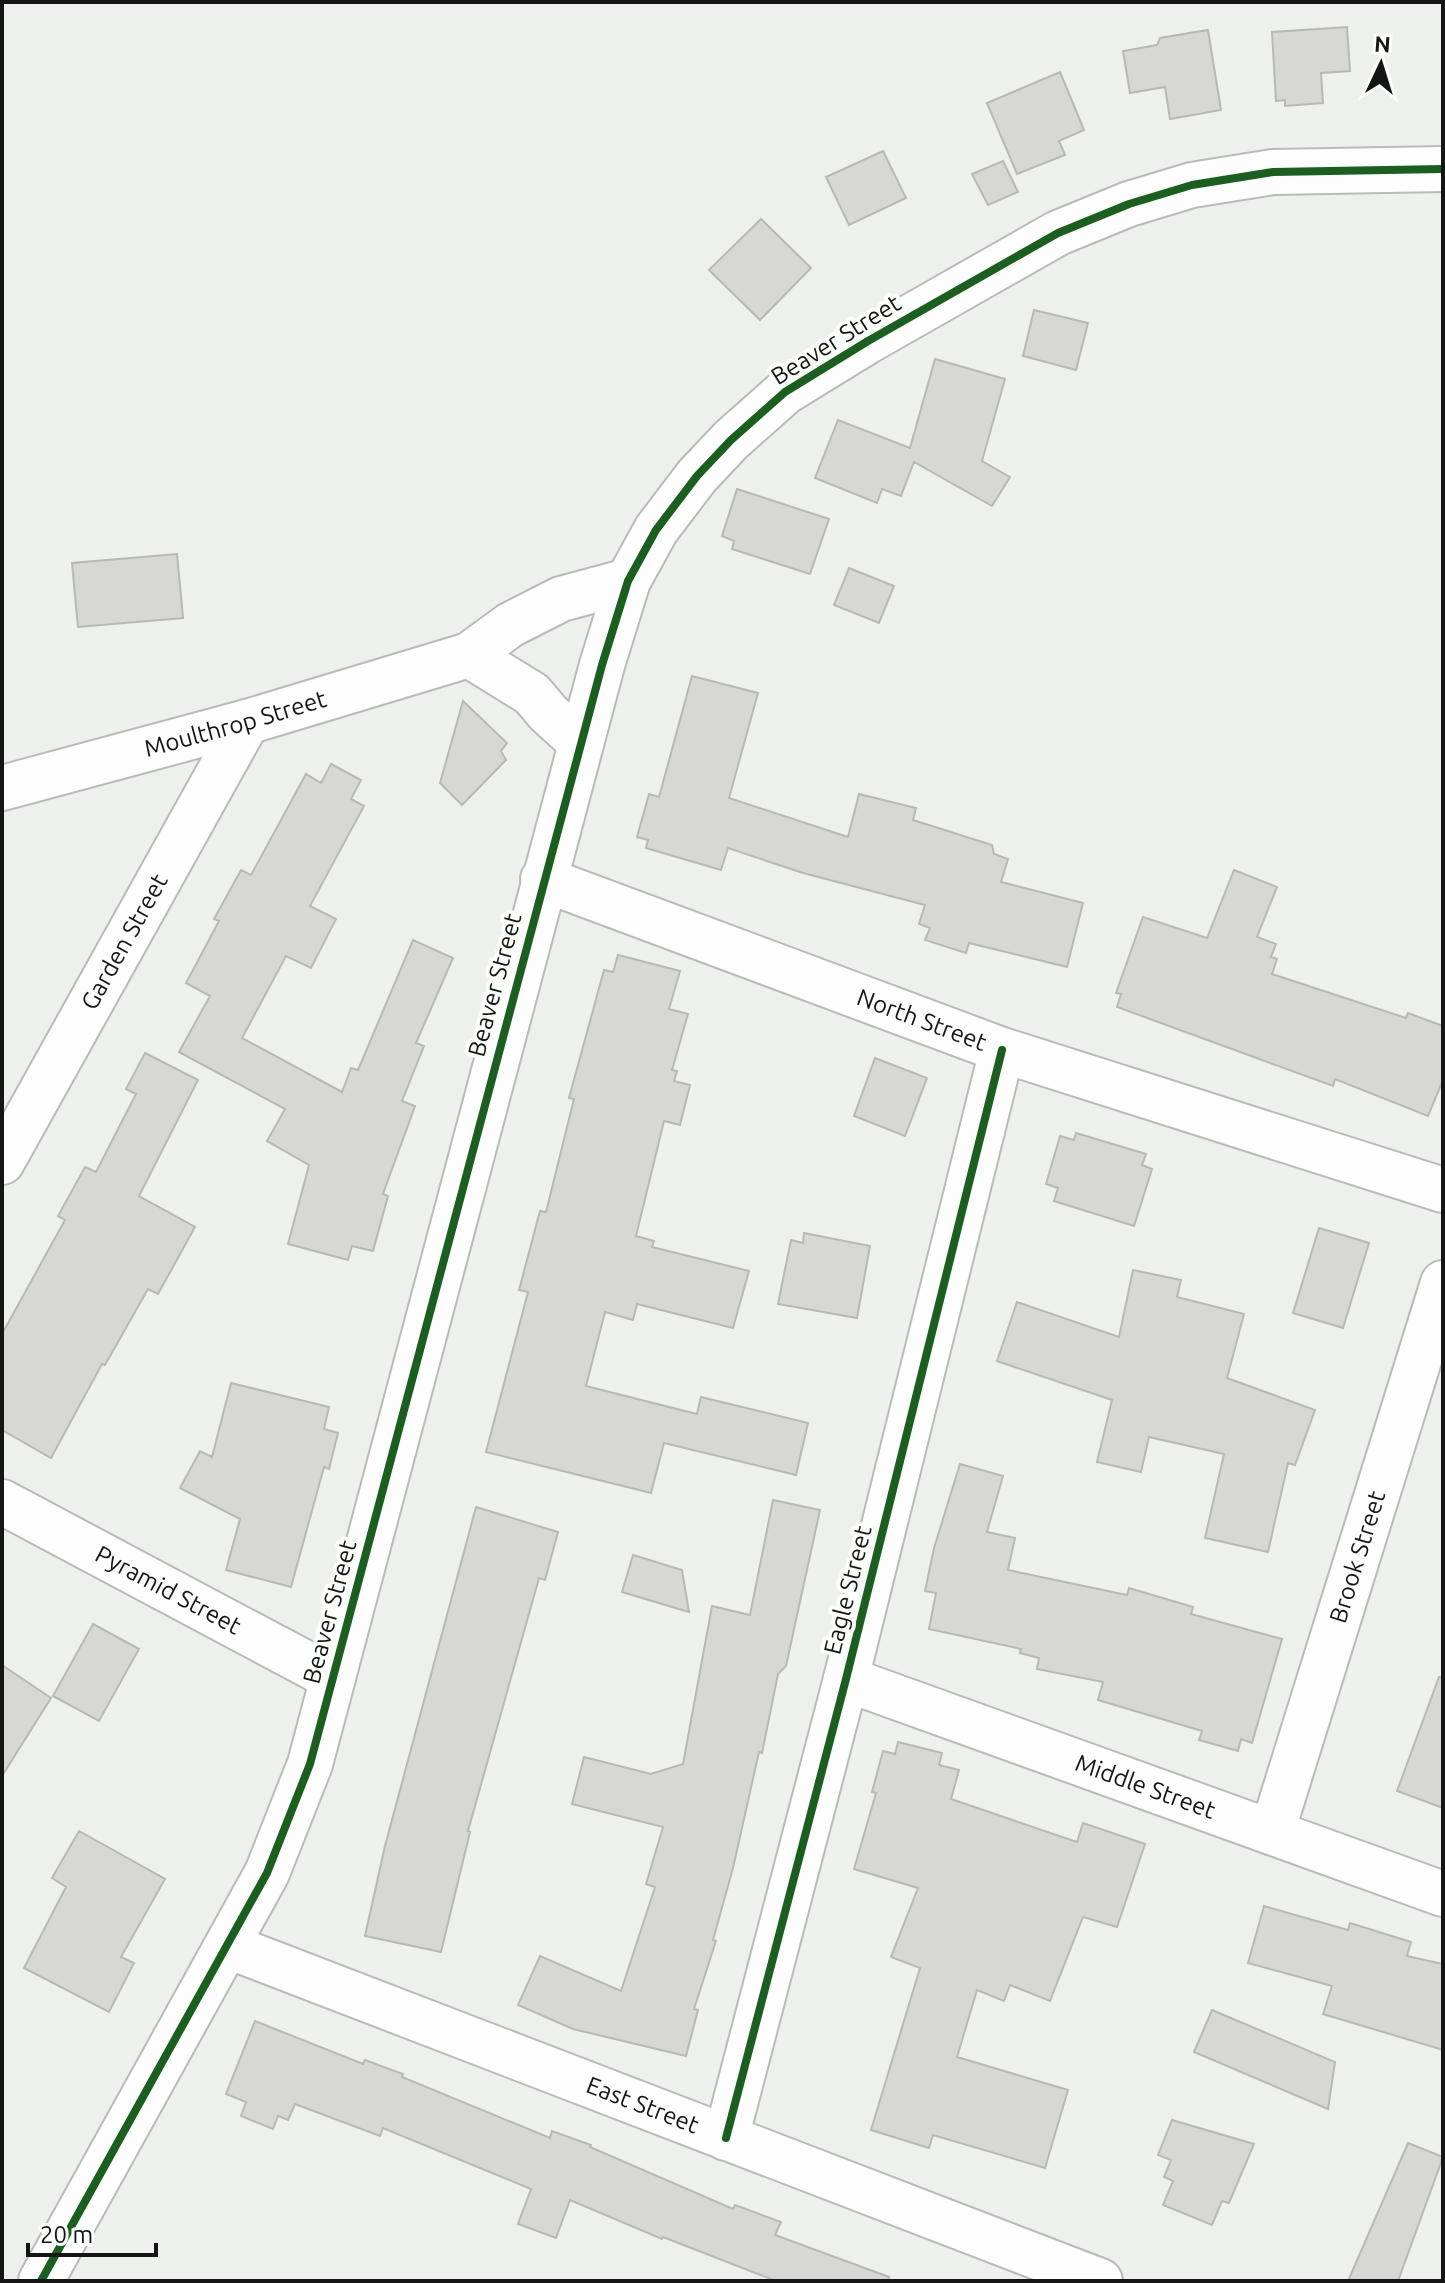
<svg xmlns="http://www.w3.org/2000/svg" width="1445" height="2283" font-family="Ubuntu,sans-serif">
<rect width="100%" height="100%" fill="#eef0ee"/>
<path fill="#d7d8d6" stroke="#b7b8b7" stroke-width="2" d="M 1347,27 L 1350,71 L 1321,73 L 1323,103 L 1285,106 L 1285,100 L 1276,101 L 1272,32 Z
M 1208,30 L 1221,110 L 1170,119 L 1165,87 L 1130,93 L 1123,51 L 1157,45 L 1160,38 Z
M 1060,72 L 1084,130 L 1059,141 L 1065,155 L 1017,174 L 987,103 Z
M 883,151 L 906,198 L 849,225 L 826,177 Z
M 1003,161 L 1018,192 L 988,205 L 972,174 Z
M 761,219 L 811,268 L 760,320 L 709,270 Z
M 1034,310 L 1088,323 L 1076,370 L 1023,356 Z
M 935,359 L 1005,379 L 982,461 L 1010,477 L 992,506 L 914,462 L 901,496 L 882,489 L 877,503 L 815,478 L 838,420 L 910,448 Z
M 737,489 L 829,519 L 810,574 L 732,549 L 734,541 L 722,536 Z
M 177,554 L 183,618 L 78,627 L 72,563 Z
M 849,568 L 894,586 L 879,623 L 834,605 Z
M 692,676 L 758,693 L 729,798 L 848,837 L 859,794 L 916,808 L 913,820 L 992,845 L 994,854 L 1008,859 L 1001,882 L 1083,903 L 1067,967 L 969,943 L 966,953 L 925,940 L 930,928 L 919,924 L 925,905 L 803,873 L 728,848 L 721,870 L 646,848 L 648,840 L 637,837 L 649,794 L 659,797 Z
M 463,701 L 507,743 L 501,751 L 506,760 L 462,805 L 440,783 Z
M 331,764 L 361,780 L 351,799 L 364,806 L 310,906 L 336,919 L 311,968 L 286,956 L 242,1038 L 342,1092 L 351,1068 L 358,1070 L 413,940 L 453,958 L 416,1043 L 424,1046 L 402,1101 L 415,1106 L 383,1194 L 388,1196 L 373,1251 L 352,1246 L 348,1260 L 288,1244 L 309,1165 L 267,1141 L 285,1109 L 179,1052 L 210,996 L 186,983 L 219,921 L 214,919 L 241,870 L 251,875 L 306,774 L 321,783 Z
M 1234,870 L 1277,887 L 1257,937 L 1276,944 L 1271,957 L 1277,959 L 1272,974 L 1406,1018 L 1408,1013 L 1443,1026 L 1443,1080 L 1428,1116 L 1335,1079 L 1333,1086 L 1117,1007 L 1121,994 L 1116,993 L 1143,917 L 1207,938 Z
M 618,955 L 680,971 L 669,1009 L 688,1014 L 672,1070 L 677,1071 L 674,1081 L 690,1085 L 680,1125 L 664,1121 L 636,1236 L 654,1241 L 652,1247 L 749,1271 L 733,1328 L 637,1304 L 633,1320 L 605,1312 L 586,1386 L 697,1414 L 701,1397 L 808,1423 L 796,1475 L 664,1443 L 651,1493 L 486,1452 L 528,1292 L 519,1290 L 540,1211 L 546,1212 L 574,1099 L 569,1098 L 604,970 L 613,972 Z
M 145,1053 L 198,1080 L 139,1196 L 195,1227 L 158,1294 L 148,1289 L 105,1365 L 102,1364 L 51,1458 L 2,1430 L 2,1334 L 65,1220 L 58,1216 L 85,1167 L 96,1172 L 136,1094 L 126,1089 Z
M 875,1058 L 927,1078 L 905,1136 L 854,1116 Z
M 1076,1133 L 1146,1154 L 1142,1165 L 1152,1169 L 1134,1226 L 1054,1201 L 1058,1188 L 1046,1184 L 1060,1136 L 1074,1140 Z
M 1319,1228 L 1369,1243 L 1343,1328 L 1293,1313 Z
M 804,1233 L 870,1246 L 857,1318 L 778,1304 L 791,1240 L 803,1243 Z
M 1133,1270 L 1181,1280 L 1177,1297 L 1244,1314 L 1227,1378 L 1315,1410 L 1295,1465 L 1288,1463 L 1268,1552 L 1205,1538 L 1224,1454 L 1149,1437 L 1141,1472 L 1097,1462 L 1112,1400 L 997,1361 L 1017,1302 L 1119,1337 Z
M 231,1383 L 329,1407 L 324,1429 L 338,1433 L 329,1469 L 324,1467 L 291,1587 L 226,1570 L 240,1519 L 180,1488 L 200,1451 L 212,1457 Z
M 960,1464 L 1003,1476 L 987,1532 L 1015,1538 L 1008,1570 L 1127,1595 L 1129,1588 L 1193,1607 L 1191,1614 L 1282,1639 L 1252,1743 L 1241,1739 L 1238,1751 L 1199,1740 L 1202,1731 L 1098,1700 L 1103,1682 L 1037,1669 L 1039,1658 L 1020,1653 L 1021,1649 L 929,1629 L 936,1593 L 925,1591 L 934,1548 Z
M 773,1500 L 820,1510 L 786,1666 L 778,1674 L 762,1753 L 759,1752 L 733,1868 L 713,1940 L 716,1941 L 694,2009 L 698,2010 L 686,2056 L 573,2029 L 518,2005 L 540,1956 L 621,1991 L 655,1887 L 646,1884 L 663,1827 L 572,1804 L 584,1757 L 651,1774 L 683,1764 L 712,1606 L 750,1615 Z
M 476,1507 L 558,1532 L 545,1580 L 539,1578 L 468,1831 L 470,1832 L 441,1952 L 365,1936 L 385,1846 Z
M 633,1555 L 682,1570 L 689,1612 L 622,1592 Z
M 93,1624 L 139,1649 L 99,1721 L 53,1696 Z
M 2,1665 L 51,1698 L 2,1776 Z
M 1439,1677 L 1443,1678 L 1443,1808 L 1397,1791 Z
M 898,1742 L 942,1753 L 939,1765 L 959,1770 L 951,1799 L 1077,1842 L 1083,1823 L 1145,1844 L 1117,1927 L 1083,1917 L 1050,2001 L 1010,1985 L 1004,2001 L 977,1990 L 957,2057 L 1068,2090 L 1045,2168 L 933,2135 L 929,2148 L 871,2130 L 920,1968 L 891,1957 L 918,1888 L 854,1869 L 876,1793 L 872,1792 L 883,1751 L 895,1754 Z
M 79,1831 L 165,1879 L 121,1957 L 134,1963 L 109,2012 L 24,1968 L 66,1887 L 52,1878 Z
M 1264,1906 L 1348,1930 L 1350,1923 L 1411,1942 L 1407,1956 L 1443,1964 L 1443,2050 L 1323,2014 L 1332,1986 L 1248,1963 Z
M 1212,2010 L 1335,2062 L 1328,2109 L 1194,2052 Z
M 255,2021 L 363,2064 L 365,2060 L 403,2074 L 402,2077 L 550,2138 L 552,2131 L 591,2145 L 590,2147 L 733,2209 L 735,2205 L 781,2222 L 775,2235 L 889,2277 L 888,2281 L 776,2281 L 663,2237 L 662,2239 L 570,2200 L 556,2238 L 518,2224 L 531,2189 L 383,2128 L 380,2136 L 295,2104 L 288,2120 L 278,2116 L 273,2129 L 241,2116 L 246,2102 L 226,2094 Z
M 1172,2120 L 1254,2144 L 1229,2203 L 1222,2201 L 1212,2225 L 1163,2205 L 1173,2181 L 1164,2177 L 1171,2160 L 1158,2155 Z
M 1408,2143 L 1443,2157 L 1398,2281 L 1348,2281 Z"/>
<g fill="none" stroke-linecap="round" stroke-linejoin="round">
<g stroke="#b9bbb9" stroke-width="48">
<g id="street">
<path d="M 469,655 L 532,694 L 548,713 L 581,743"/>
<path id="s1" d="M 2,788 L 247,722 L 469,655 L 510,625 L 561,599 L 628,581"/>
<path id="s2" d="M 543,879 L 1002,1050 L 1443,1190"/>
<path id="s3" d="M 2,1162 L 247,722"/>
<path id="s4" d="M 2,1502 L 333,1678"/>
<path id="s5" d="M 846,1679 L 1443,1894"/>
<path id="s6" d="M 1272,1832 L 1443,1283"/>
<path id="s7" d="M 228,1946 L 1100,2281"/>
<path d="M 726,2138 L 846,1679 L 1002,1050"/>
</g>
</g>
<g stroke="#b9bbb9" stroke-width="48">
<path id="secondary" d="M 41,2281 L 267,1873 L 310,1764 L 602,665 L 628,581 L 656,530 L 697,476 L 731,440 L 785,392 L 868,341 L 1058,233 L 1129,204 L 1192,185 L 1273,172 L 1443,169"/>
</g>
<use href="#street" stroke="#fcfdfc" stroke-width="44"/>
<use href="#secondary" stroke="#fcfdfc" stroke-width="44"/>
<g stroke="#fafefa" stroke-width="13">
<path id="cycleway" d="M 726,2138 L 846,1679 L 1002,1050
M 41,2281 L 267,1873 L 310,1764 L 602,665 L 628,581 L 656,530 L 697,476 L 731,440 L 785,392 L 868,341 L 1058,233 L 1129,204 L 1192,185 L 1273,172 L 1443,169"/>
</g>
<use href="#cycleway" stroke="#1b5e20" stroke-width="8"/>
</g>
<g text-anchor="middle" stroke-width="8" stroke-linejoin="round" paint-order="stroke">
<g font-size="24" fill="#141514" stroke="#fafefa">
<text transform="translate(836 340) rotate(-32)" y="8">Beaver Street</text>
<text dy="8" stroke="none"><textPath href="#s1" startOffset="242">Moulthrop Street</textPath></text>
<text dy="8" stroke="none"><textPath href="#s3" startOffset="252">Garden Street</textPath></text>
<text transform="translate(495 985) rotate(-75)" y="8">Beaver Street</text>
<text dy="8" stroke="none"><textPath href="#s2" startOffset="404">North Street</textPath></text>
<text dy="8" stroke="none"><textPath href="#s6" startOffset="288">Brook Street</textPath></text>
<text dy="8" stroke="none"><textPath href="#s4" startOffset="188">Pyramid Street</textPath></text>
<text transform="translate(848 1590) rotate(-76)" y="8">Eagle Street</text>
<text transform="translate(330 1612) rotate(-75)" y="8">Beaver Street</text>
<text dy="8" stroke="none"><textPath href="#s5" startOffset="318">Middle Street</textPath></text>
<text dy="8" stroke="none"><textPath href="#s7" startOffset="444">East Street</textPath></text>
</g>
</g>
<rect width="1445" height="2283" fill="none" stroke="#141514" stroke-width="8"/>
<g transform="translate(1381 64) rotate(4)" stroke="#fafefa" stroke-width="6" paint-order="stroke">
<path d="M0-6L14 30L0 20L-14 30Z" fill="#141514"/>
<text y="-12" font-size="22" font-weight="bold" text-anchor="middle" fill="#141514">N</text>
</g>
<path d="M28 2243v12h128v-12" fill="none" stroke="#141514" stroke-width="4"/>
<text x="40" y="2243" font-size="24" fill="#141514" stroke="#fafefa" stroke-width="6" paint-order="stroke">20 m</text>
</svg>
